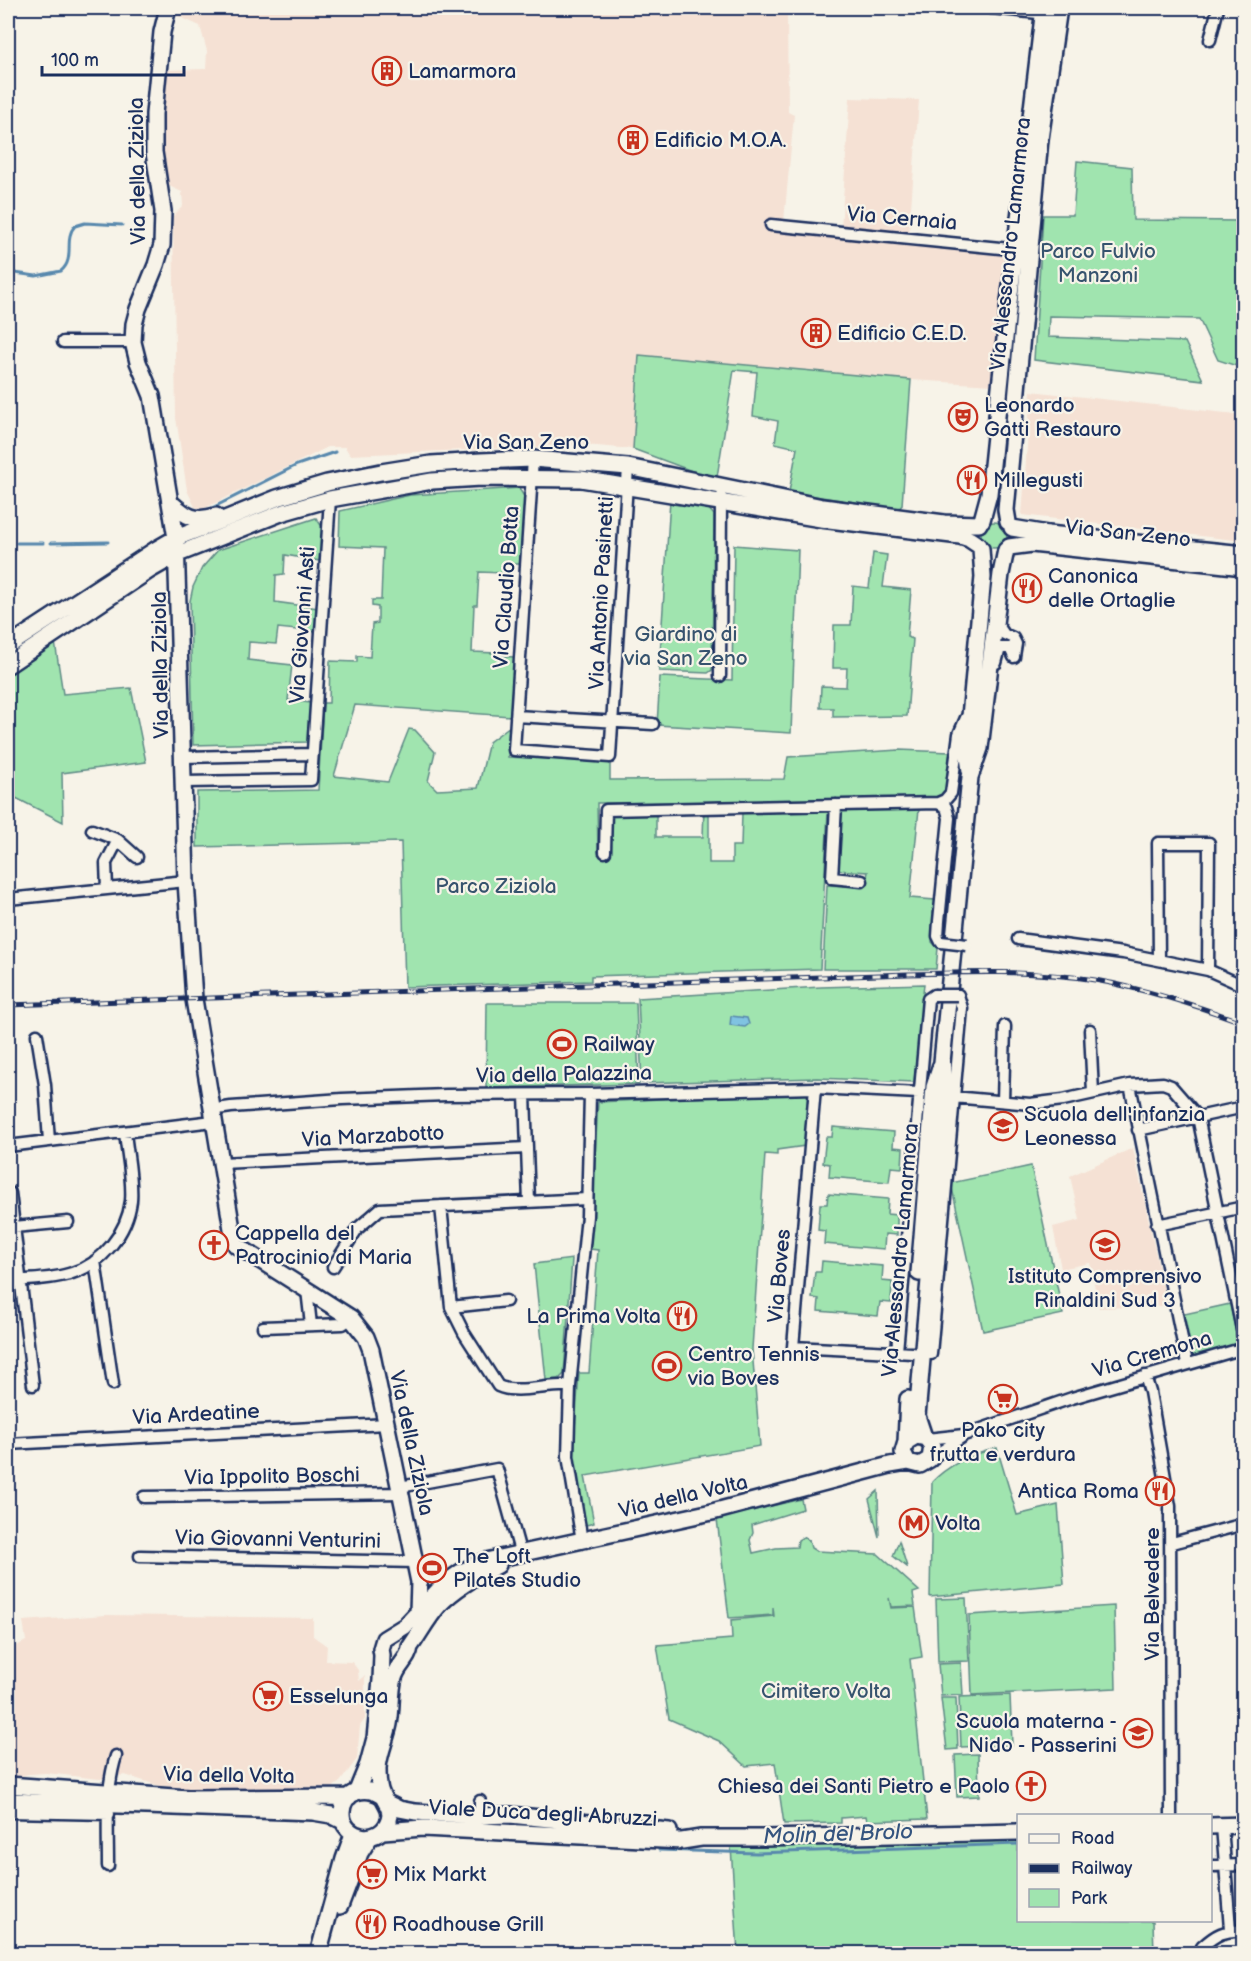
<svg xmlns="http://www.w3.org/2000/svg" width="1251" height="1961" font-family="'Balsamiq Sans',sans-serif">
<rect width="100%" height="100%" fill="#f7f3e8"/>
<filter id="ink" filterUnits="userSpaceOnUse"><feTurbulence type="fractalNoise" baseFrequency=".0167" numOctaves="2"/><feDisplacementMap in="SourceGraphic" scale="12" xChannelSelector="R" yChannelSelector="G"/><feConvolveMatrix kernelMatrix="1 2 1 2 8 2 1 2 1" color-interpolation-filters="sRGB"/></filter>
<g filter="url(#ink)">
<path fill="#f5e1d4" d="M 179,8 L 787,8 L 788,112 L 794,115 L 783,232 L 996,252 L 1003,257 L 1007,266 L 993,385 L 911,380 L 639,355 L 633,449 L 584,445 L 350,455 L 345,447 L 328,447 L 203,509 L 195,507 L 187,490 L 176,418 L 173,216 L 183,206 L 182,192 L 169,186 L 164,180 L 162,167 L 161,85 L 166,77 L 167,70 L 206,69 L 207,51 L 200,26 L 176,15 Z
M 850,98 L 919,100 L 909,235 L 841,228 Z
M 1031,391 L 1243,415 L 1243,541 L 1022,515 Z
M 1133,1148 L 1167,1306 L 1099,1308 L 1090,1263 L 1061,1269 L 1053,1227 L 1080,1220 L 1070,1176 Z
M 106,1615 L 313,1618 L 313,1636 L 327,1646 L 326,1661 L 352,1662 L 358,1670 L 359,1681 L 365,1675 L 365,1719 L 360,1726 L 357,1759 L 340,1782 L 329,1790 L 225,1791 L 160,1786 L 125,1775 L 100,1779 L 46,1773 L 29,1774 L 21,1776 L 8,1775 L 8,1650 L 26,1641 L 23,1621 Z"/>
<path fill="#a0e4af" stroke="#5e8a86" stroke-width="1.5" d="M 1077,161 L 1132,167 L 1133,220 L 1243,221 L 1243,368 L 1218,360 L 1199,319 L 1049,316 L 1048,337 L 1185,342 L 1203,380 L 1034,360 L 1043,215 L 1073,215 Z
M 639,355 L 911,380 L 902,505 L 899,509 L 789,492 L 797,448 L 775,443 L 778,421 L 753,416 L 757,372 L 734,370 L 717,477 L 700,474 L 633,449 Z
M 519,488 L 526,500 L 522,564 L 504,564 L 504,573 L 479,572 L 477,605 L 474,605 L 472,652 L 496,653 L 496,656 L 514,657 L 510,716 L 355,705 L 334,776 L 388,782 L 409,729 L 415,730 L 435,752 L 428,781 L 437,790 L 478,788 L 489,742 L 510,726 L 508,757 L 610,762 L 610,780 L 784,779 L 788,757 L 899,750 L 950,752 L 945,793 L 935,799 L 597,803 L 598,854 L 610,854 L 610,817 L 616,812 L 656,812 L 656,837 L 703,837 L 704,808 L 709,808 L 709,863 L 732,863 L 732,846 L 741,846 L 742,813 L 828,811 L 820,969 L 591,976 L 591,981 L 405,987 L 401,842 L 197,847 L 197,792 L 318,790 L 323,703 L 329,703 L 330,661 L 357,662 L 357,656 L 370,657 L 372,624 L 378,623 L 378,607 L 372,606 L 372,600 L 381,600 L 383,548 L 339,546 L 340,511 L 410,495 Z
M 670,500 L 673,504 L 679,505 L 684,503 L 708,508 L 714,515 L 712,670 L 708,673 L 659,671 Z
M 316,518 L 323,528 L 320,561 L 285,555 L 284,574 L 276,575 L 275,602 L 318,608 L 316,632 L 278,628 L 276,644 L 249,642 L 248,660 L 292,665 L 288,700 L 311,703 L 308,742 L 193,745 L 190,601 L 193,587 L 202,568 L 218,550 Z
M981 535a13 13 0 1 1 26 0a13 13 0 1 1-26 0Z
M 734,545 L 798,550 L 791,733 L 657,725 L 660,677 L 732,680 Z
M 873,553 L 887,555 L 883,587 L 911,590 L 907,637 L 913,639 L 907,716 L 833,717 L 833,708 L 820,708 L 821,686 L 846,687 L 847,668 L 833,668 L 834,625 L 851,625 L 853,586 L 869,588 Z
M 1240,639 L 1244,639 L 1243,743 L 1241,743 Z
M 55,642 L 63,694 L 131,688 L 146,762 L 62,773 L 63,822 L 8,794 L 8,673 Z
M 840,809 L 919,809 L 910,898 L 935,900 L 932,942 L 938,948 L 936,969 L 823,969 L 827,885 L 865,887 L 868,872 L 836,870 Z
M 924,984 L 914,1082 L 817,1078 L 642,1083 L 638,998 L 821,987 Z
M 487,1003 L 636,1003 L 639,1084 L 486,1088 Z
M 808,1092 L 805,1146 L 777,1150 L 777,1155 L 765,1154 L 752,1349 L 760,1446 L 585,1476 L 594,1523 L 586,1525 L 573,1456 L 579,1373 L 589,1373 L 598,1250 L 590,1249 L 598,1102 Z
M 833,1127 L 894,1132 L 893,1147 L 903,1148 L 902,1168 L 891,1167 L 889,1182 L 829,1177 L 830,1164 L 823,1163 L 826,1137 L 832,1137 Z
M 1031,1166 L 1063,1314 L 983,1331 L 951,1183 Z
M 828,1194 L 888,1199 L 887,1214 L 897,1215 L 897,1235 L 885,1234 L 884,1249 L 824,1244 L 825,1231 L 818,1230 L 820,1204 L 827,1204 Z
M 572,1259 L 564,1374 L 559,1379 L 546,1380 L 534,1264 Z
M 822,1261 L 883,1266 L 882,1281 L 892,1282 L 891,1303 L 880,1302 L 878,1316 L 818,1311 L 819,1299 L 812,1298 L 815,1272 L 821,1272 Z
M 1230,1304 L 1238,1343 L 1189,1358 L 1180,1315 Z
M 997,1448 L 1017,1515 L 1058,1505 L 1064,1584 L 930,1597 L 932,1482 C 949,1464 973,1454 997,1448 Z
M 878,1491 L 879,1537 L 869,1499 Z
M 801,1499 L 803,1509 L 752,1525 L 753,1533 L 750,1540 L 753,1553 L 776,1548 L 797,1547 L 798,1540 L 803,1537 L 809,1540 L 811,1548 L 816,1551 L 878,1554 L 919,1591 L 913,1593 L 915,1606 L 891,1607 L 889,1598 L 891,1608 L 915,1607 L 922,1657 L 910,1659 L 927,1819 L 867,1821 L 866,1816 L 841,1818 L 841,1823 L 784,1824 L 775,1763 L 746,1766 L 719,1741 L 669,1719 L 657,1645 L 732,1639 L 731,1620 L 774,1616 L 773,1607 L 773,1615 L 729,1618 L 717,1519 Z
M 899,1541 L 907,1567 L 893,1556 Z
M 966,1598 L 969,1661 L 938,1662 L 936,1599 Z
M 1114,1606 L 1116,1688 L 972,1695 L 969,1615 Z
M 961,1663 L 963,1695 L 941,1696 L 938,1664 Z
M 1010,1695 L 1012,1745 L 961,1747 L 959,1697 Z
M 941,1698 L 956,1698 L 958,1749 L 947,1750 Z
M 978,1754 L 979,1796 L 957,1797 L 955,1755 Z
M 1018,1840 L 1018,1920 L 1153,1921 L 1154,1953 L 738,1953 L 731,1847 Z"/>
<path fill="#80c3e1" stroke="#5888ad" stroke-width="1.5" d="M 731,1016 L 747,1018 L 749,1024 L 745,1027 L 730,1025 Z"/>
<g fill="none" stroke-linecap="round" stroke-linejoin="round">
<path stroke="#5888ad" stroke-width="3" d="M 8,272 L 36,276 L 61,271 C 76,259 63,238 75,226 L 85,223 L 122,225
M 210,509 L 297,465 L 335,452
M 17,543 L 43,543
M 51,543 L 108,542
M 659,1850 L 757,1853 L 1018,1844"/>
<g stroke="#1b2f5e" stroke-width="15">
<path id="street" d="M 991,8 L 1048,14
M 1210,40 L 1218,8
M 771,225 L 1020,250
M 63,342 L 133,342
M 533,459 L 514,750 L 610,757 L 628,467
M 995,621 L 1004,634 L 1013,638 L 1016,644 L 1014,656
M 996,663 L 1000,648 L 1010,648 L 1014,657
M 720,676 L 721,497
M 516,716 L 653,724
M 183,757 L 312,754
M 184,782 L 311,780 L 330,499
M 938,803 L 945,800 L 951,793 L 959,734 L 966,718
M 836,805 L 832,878 L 862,881
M 92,830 L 118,840 L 137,857
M 605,852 L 606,810 L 938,803 L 946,807 L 949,818 L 939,921 L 938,936 L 941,942
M 107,889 L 106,863 L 118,840
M 8,899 L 186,881
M 1018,939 L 1123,953 L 1208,970 L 1244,986
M 1159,960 L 1158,843 L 1209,843 L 1208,970
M 1090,1030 L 1093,1093
M 37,1035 L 45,1085 L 49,1141
M 1130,1085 L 1187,1363
M 815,1088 L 793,1347 L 913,1353
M 525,1095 L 529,1202
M 953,1097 L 1030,1104 L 1063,1100 L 1130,1085 L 1163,1083 L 1171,1086 L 1198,1117 L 1244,1339
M 1003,1101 L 1005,1026
M 211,1110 L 231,1107 L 342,1099 L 446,1095 L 590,1094 L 815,1088 L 919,1093
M 1138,1130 L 1244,1107
M 8,1146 L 213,1121
M 221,1163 L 527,1148
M 10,1193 L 33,1385
M 441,1206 L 451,1307 L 464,1333 L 498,1386 C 517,1395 548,1384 570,1386
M 1157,1225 L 1244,1207
M 14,1227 L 68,1222
M 95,1261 L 113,1384
M 333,1267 L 357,1229 L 380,1209 L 587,1199
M 8,1282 C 28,1279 52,1280 72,1273 C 102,1264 127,1233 131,1201 C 133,1179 127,1154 125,1132
M 307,1290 L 311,1325
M 451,1307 L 506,1301
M 263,1327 L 343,1324 L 351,1318
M 897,1351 L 928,999 L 934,995
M 923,1354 L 931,1354 L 962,1008 L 958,995
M 1145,1376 L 1150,1392 L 1170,1506 L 1171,1816
M 927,1439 L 964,1435 L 1072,1398 L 1244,1348
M 8,1444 L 387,1424
M 930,1459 L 962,1437
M 400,1487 L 497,1469 L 521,1555
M 144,1497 L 401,1493
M 582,1541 L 568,1456 L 570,1386 L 587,1216 L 590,1094
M 1172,1543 L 1244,1524
M 140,1556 L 415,1562
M 480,1801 L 480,1816
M 8,1812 L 109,1814
M 1222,1826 L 1230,1929
M 108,1866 C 108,1829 105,1791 116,1756
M 1210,1866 L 1244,1865
M 1202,1954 L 1202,1947 C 1215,1935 1225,1929 1244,1931"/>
</g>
<g stroke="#1b2f5e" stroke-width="20">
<path id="secondary" d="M 168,8 L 162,32 L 154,114 L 154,152 L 163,211 L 162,245 L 156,265 L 138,309 L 134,324 L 133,342 L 138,362 L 152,396 L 176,538 L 186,881 L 194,999 L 233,1235 L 236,1245 L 351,1318 L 366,1337 L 371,1350 L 419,1582 L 418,1611
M 171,503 C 187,517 194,522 216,516
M 982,520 L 989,494 L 1007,319 L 1044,8
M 1008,522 L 1006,510 L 1040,139 L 1059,8
M 1012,528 L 1048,534 L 1244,554
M 1009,547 L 1032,544 L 1244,567
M 8,646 L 155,550 L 176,538 L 225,519 L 277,498 L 327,483 L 381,472 L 431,464 L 481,461 L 533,459 L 628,467 L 823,507 L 944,523 L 979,524
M 8,665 L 150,570 L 178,554 L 281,513 L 330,499 L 432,481 L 481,478 L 581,479 L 821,519 L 960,536 L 969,539 L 978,545
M 970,771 L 967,749 L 983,577 L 981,549
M 919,1273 L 934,1087 L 941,1065
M 924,1437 L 917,1416 L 946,1087 L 942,1062 L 970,777 L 980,748 L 1001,574 L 1006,550
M 906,1442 L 908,1399
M 8,1785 L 188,1798 L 349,1797
M 357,1791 L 368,1764 L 375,1738 L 381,1680 L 382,1655 L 381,1649 L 384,1639 L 405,1626 L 444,1584 L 461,1572 L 486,1561 L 712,1512 L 890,1465 L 908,1462 L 920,1465 L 930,1459 L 932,1446 L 926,1438 L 916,1436 L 906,1442 L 903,1452 L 908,1462
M 382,1796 C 366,1785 342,1791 342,1813 C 342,1840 381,1846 389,1820 C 392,1809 386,1804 382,1795 C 378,1788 378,1776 378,1768 C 379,1753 386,1739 389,1724 C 392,1709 390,1693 394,1678 C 397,1666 409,1659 410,1647 C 420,1633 428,1617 440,1604 C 456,1587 478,1575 498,1565
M 8,1801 L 313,1812 L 331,1815 L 343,1821
M 387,1803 L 399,1809 L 415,1812 L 480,1816 L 510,1815 L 669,1831
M 1210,1826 L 1244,1825
M 383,1831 L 423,1828 L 682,1841 L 701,1838 L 766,1838 L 1018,1832
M 340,1906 L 360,1853 L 370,1837
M 318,1954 L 344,1859 L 353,1834"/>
</g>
<use href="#street" stroke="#f7f3e8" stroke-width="10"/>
<use href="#secondary" stroke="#f7f3e8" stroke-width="15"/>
<g stroke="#1b2f5e" stroke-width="5">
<path id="rail" d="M 8,1005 L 908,974 C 970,972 1034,970 1095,980 C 1146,989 1195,1005 1244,1023"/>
</g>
<use href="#rail" stroke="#f7f3e8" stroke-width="3" stroke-dasharray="9" stroke-linecap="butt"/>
<g stroke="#1b2f5e" stroke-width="15" stroke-linecap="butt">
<path id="street-bridge" d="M 941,942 L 967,945
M 934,995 L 958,995"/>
</g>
<use href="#street-bridge" stroke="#f7f3e8" stroke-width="10"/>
</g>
</g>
<defs>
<g id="building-ring" transform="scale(1.5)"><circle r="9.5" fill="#f7f3e8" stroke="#c8321e" stroke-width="1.5"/><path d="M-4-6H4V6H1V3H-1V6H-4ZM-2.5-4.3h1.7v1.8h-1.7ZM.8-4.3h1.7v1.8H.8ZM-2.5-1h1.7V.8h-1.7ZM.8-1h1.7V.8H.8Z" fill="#c8321e"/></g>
<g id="theatre-ring" transform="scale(1.5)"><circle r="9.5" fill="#f7f3e8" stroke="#c8321e" stroke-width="1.5"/><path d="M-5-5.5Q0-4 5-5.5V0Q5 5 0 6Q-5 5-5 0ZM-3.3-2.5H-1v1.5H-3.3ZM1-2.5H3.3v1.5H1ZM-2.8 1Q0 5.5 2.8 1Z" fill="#c8321e"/></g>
<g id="restaurant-ring" transform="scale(1.5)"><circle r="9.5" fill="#f7f3e8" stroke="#c8321e" stroke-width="1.5"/><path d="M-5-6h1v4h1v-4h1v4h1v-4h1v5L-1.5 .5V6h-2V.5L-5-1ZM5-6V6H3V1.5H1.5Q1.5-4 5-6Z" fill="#c8321e"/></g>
<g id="stadium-ring" transform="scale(1.5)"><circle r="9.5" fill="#f7f3e8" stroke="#c8321e" stroke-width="1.5"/><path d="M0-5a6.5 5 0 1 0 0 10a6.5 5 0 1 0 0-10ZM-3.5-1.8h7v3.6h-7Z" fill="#c8321e"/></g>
<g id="school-ring" transform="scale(1.5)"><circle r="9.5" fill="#f7f3e8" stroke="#c8321e" stroke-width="1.5"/><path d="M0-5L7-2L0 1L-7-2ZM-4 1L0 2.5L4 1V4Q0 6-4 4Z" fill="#c8321e"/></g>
<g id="church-ring" transform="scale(1.5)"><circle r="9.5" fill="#f7f3e8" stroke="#c8321e" stroke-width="1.5"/><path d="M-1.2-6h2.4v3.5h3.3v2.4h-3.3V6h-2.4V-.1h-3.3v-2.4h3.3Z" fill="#c8321e"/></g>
<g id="supermarket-ring" transform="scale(1.5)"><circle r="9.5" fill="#f7f3e8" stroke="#c8321e" stroke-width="1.5"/><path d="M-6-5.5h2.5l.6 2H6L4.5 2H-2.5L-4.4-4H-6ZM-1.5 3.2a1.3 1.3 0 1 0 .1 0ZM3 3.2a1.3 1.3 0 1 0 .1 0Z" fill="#c8321e"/></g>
<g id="metro-ring" transform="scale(1.5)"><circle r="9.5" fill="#f7f3e8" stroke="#c8321e" stroke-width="1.5"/><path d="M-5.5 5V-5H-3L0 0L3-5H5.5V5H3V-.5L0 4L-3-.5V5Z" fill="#c8321e"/></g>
</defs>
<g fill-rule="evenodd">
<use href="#building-ring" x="387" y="71"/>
<use href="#building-ring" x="633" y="140"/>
<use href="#building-ring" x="816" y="333"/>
<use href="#theatre-ring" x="963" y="417"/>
<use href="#restaurant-ring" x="972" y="480"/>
<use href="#restaurant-ring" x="1027" y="588"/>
<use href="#stadium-ring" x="562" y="1044"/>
<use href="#school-ring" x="1003" y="1126"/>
<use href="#church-ring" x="214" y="1245"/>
<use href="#school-ring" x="1105" y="1245"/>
<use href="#restaurant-ring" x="682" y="1316"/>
<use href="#stadium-ring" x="667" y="1366"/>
<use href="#supermarket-ring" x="1003" y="1399"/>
<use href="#restaurant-ring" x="1160" y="1491"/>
<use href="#metro-ring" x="914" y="1523"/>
<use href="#stadium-ring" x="432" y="1568"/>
<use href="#supermarket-ring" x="268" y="1696"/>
<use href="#school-ring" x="1138" y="1733"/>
<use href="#church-ring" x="1031" y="1786"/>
<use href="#supermarket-ring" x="372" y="1874"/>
<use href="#restaurant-ring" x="371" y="1924"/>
</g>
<g text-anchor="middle" stroke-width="4.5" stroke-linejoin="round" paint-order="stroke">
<g font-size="21" fill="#1b2f5e" stroke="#f7f3e8" text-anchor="start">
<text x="408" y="78">Lamarmora</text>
<text x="654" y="147">Edificio M.O.A.</text>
<text x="837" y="340">Edificio C.E.D.</text>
<text x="984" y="412">Leonardo<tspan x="984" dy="24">Gatti Restauro</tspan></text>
<text x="993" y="487">Millegusti</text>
<text x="1048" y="583">Canonica<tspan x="1048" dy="24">delle Ortaglie</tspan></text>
<text x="583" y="1051">Railway</text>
<text x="1024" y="1121">Scuola dell'infanzia<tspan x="1024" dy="24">Leonessa</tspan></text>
<text x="235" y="1240">Cappella del<tspan x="235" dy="24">Patrocinio di Maria</tspan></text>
<text x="1105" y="1283" text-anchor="middle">Istituto Comprensivo<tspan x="1105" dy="24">Rinaldini Sud 3</tspan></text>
<text x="661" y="1323" text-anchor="end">La Prima Volta</text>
<text x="688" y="1361">Centro Tennis<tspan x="688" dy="24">via Boves</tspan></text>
<text x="1003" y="1437" text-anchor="middle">Pako city<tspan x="1003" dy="24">frutta e verdura</tspan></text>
<text x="1139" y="1498" text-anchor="end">Antica Roma</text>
<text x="935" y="1530">Volta</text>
<text x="453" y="1563">The Loft<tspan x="453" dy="24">Pilates Studio</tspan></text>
<text x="289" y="1703">Esselunga</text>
<text x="1117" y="1728" text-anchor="end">Scuola materna -<tspan x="1117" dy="24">Nido - Passerini</tspan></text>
<text x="1010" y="1793" text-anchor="end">Chiesa dei Santi Pietro e Paolo</text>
<text x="393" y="1881">Mix Markt</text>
<text x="392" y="1931">Roadhouse Grill</text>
</g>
<g font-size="21" fill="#1b2f5e" stroke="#f7f3e8">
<text transform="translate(137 171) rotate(-91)" y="7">Via della Ziziola</text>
<text transform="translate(902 218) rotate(5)" y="7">Via Cernaia</text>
<text transform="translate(1010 244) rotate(-84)" y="7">Via Alessandro Lamarmora</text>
<text x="526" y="449">Via San Zeno</text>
<text transform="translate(1128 533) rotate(6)" y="7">Via San Zeno</text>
<text transform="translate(506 587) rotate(-86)" y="7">Via Claudio Botta</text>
<text transform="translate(601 593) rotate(-87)" y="7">Via Antonio Pasinetti</text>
<text transform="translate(302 625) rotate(-86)" y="7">Via Giovanni Asti</text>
<text transform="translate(160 665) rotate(-91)" y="7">Via della Ziziola</text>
<text transform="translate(564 1074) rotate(-1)" y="7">Via della Palazzina</text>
<text transform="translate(373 1136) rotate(-3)" y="7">Via Marzabotto</text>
<text transform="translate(900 1250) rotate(-85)" y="7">Via Alessandro Lamarmora</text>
<text transform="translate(779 1276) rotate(-85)" y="7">Via Boves</text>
<text transform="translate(1152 1354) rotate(-16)" y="7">Via Cremona</text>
<text transform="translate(196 1414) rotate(-3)" y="7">Via Ardeatine</text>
<text transform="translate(412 1443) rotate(78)" y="7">Via della Ziziola</text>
<text transform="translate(272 1476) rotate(-1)" y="7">Via Ippolito Boschi</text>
<text transform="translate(683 1496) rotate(-13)" y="7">Via della Volta</text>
<text transform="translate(278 1539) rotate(1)" y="7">Via Giovanni Venturini</text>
<text transform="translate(1152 1594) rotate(-90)" y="7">Via Belvedere</text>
<text transform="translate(229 1775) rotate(1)" y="7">Via della Volta</text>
<text transform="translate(543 1813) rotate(3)" y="7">Viale Duca degli Abruzzi</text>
</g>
<g font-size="21" fill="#36536e" stroke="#f7f3e8">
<text x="1098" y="258">Parco Fulvio<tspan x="1098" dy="24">Manzoni</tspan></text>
<text x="686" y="641">Giardino di<tspan x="686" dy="24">via San Zeno</tspan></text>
<text x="496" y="893">Parco Ziziola</text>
<text x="826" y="1698">Cimitero Volta</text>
</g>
<g font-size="22" font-style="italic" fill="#34547f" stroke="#f7f3e8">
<text transform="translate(838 1833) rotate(-2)" y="8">Molin del Brolo</text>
</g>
</g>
<rect width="1251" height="1961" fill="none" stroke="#f7f3e8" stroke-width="30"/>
<rect x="15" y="15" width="1221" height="1931" fill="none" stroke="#1b2f5e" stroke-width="2" filter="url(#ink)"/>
<rect x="1017" y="1814" width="195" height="108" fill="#f7f3e8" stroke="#9fa5b1" stroke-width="1.5"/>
<rect x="1029" y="1834" width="30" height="9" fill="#f7f3e8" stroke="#9fa5b1" stroke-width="1.5"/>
<text x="1071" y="1844" font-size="18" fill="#1b2f5e">Road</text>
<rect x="1029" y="1864" width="30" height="9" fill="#1b2f5e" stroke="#9fa5b1" stroke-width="1.5"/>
<text x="1071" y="1874" font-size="18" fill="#1b2f5e">Railway</text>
<rect x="1029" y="1889" width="30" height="18" fill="#a0e4af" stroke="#9fa5b1" stroke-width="1.5"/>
<text x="1071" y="1904" font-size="18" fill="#1b2f5e">Park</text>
<path d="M42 66v9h142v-9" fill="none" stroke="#1b2f5e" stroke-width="3"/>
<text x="51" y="66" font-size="18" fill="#1b2f5e" stroke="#f7f3e8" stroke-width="4.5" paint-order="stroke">100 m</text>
</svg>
